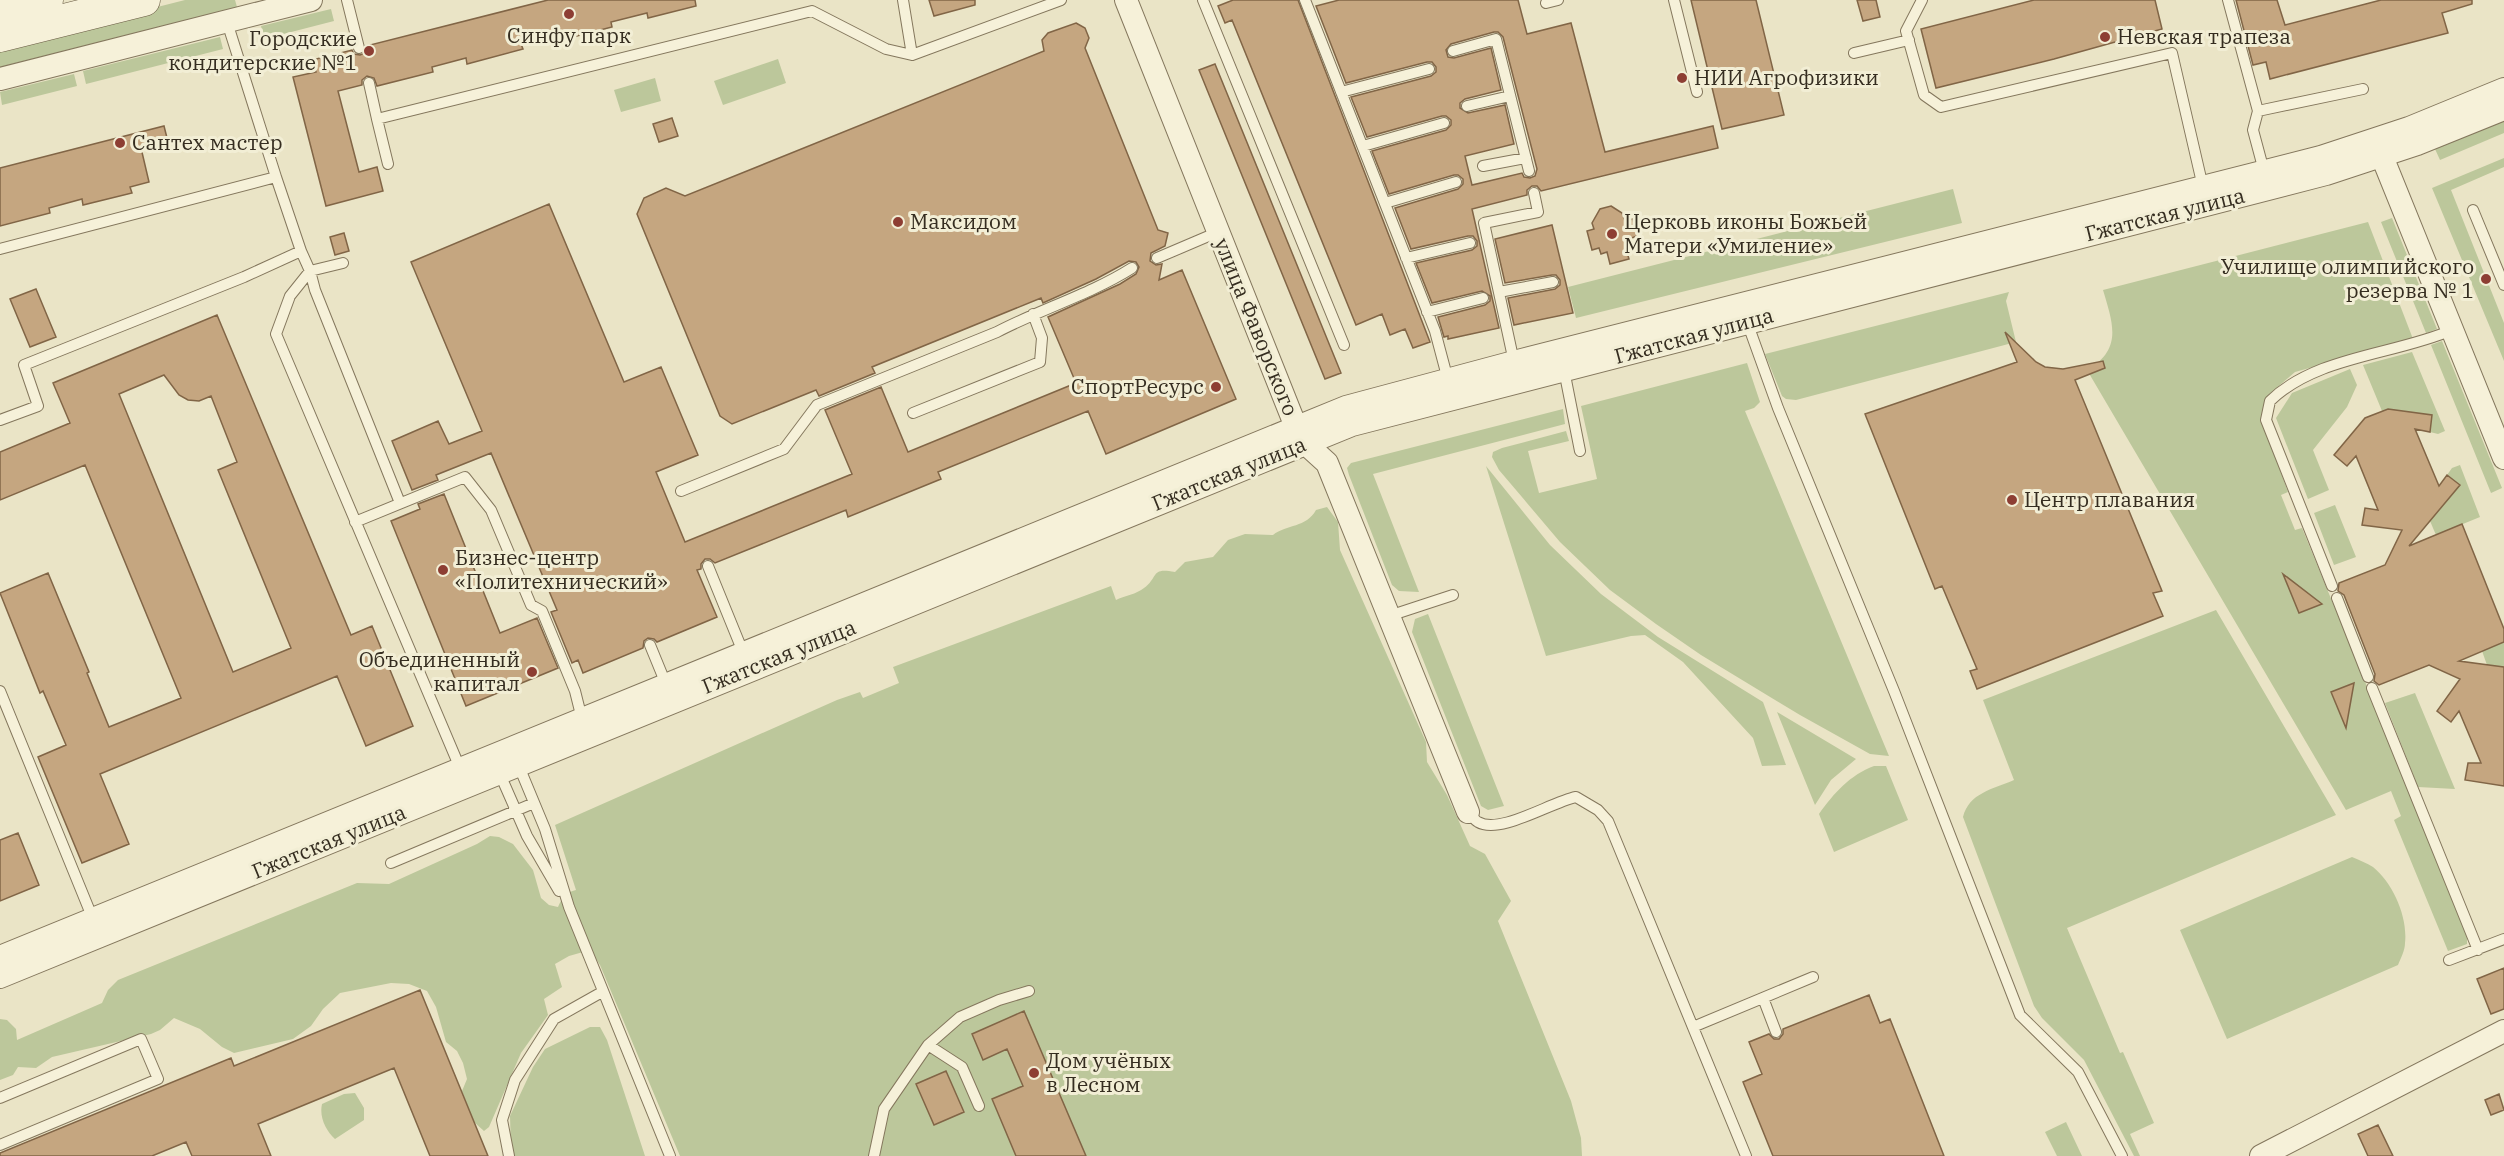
<svg xmlns="http://www.w3.org/2000/svg" width="2504" height="1156" font-family="'IBM Plex Serif',serif">
<rect width="100%" height="100%" fill="#eae4c6"/>
<path fill="#bcc79b" d="M 185,0 L 235,0 L 237,7 L 0,67 L 0,47 Z
M 331,9 L 334,21 L 264,39 L 261,26 Z
M 220,37 L 223,49 L 86,84 L 83,71 Z
M 778,59 L 786,83 L 723,105 L 714,81 Z
M 74,74 L 77,86 L 2,105 L 0,92 Z
M 655,78 L 661,101 L 621,112 L 614,90 Z
M 2504,120 L 2504,133 L 2440,160 L 2435,149 Z
M 2504,158 L 2504,167 L 2451,190 L 2504,323 L 2504,361 L 2432,188 Z
M 1953,189 L 1962,223 L 1576,318 L 1568,287 Z
M 2392,218 L 2437,329 L 2426,333 L 2381,222 Z
M 2368,222 L 2413,339 L 2295,372 L 2273,391 L 2266,402 L 2262,421 L 2288,492 L 2281,495 L 2295,530 L 2302,528 L 2467,930 L 2467,944 L 2448,951 L 2394,820 L 2401,816 L 2391,791 L 2346,810 L 2087,370 C 2123,349 2113,324 2103,290 Z
M 2009,292 L 2006,301 L 2016,342 L 1796,400 L 1786,399 L 1782,396 L 1765,354 Z
M 2442,341 L 2502,488 L 2491,493 L 2431,345 Z
M 2412,352 L 2445,431 L 2438,434 L 2430,432 L 2431,415 L 2388,409 L 2382,411 L 2363,365 Z
M 1747,363 L 1760,402 L 1754,408 L 1745,411 L 1889,756 L 1870,754 L 1800,715 L 1701,655 L 1656,624 L 1610,590 L 1560,542 L 1499,470 L 1492,457 L 1493,452 L 1502,448 L 1566,431 L 1569,441 L 1528,451 L 1539,493 L 1597,479 L 1581,406 Z
M 2350,369 L 2357,385 L 2347,407 L 2313,450 L 2329,490 L 2308,499 L 2276,418 L 2292,393 Z
M 1563,409 L 1565,424 L 1373,474 L 1419,592 L 1399,591 L 1392,585 L 1349,475 L 1347,468 L 1351,463 Z
M 2460,465 L 2480,517 L 2436,535 L 2430,521 L 2460,485 L 2447,475 L 2452,468 Z
M 1486,466 L 1550,545 L 1601,594 L 1658,637 L 1763,702 L 1786,765 L 1762,766 L 1753,738 L 1683,662 L 1645,635 L 1631,636 L 1546,656 Z
M 2335,505 L 2356,557 L 2334,565 L 2314,513 Z
M 1327,507 L 1338,522 L 1340,550 L 1426,742 L 1427,762 L 1447,795 L 1470,846 L 1485,854 L 1511,901 L 1498,921 L 1571,1101 L 1581,1138 L 1582,1156 L 680,1156 L 600,965 L 590,950 L 569,956 L 555,964 L 562,987 L 544,999 L 548,1015 L 521,1053 L 489,1127 L 484,1131 L 474,1122 L 462,1091 L 467,1079 L 463,1063 L 457,1051 L 446,1042 L 436,1007 L 427,991 L 409,984 L 391,983 L 340,993 L 323,1009 L 311,1026 L 293,1039 L 234,1053 L 222,1047 L 200,1029 L 174,1018 L 160,1030 L 151,1034 L 52,1057 L 36,1068 L 18,1067 L 13,1075 L 0,1080 L 0,1019 L 7,1020 L 16,1029 L 17,1040 L 102,1003 L 108,990 L 118,980 L 357,883 L 389,884 L 477,844 L 490,836 L 499,837 L 513,844 L 533,870 L 541,898 L 549,905 L 558,907 C 562,898 566,892 576,890 L 555,825 L 837,700 L 860,692 L 863,698 L 899,683 L 893,667 L 1111,586 L 1116,600 C 1124,596 1137,594 1144,588 C 1159,577 1150,567 1175,572 L 1185,562 L 1213,557 L 1228,540 L 1245,534 L 1273,535 C 1287,524 1306,528 1316,510 Z
M 2216,610 L 2336,815 L 2067,928 L 2120,1053 L 2123,1052 L 2154,1123 L 2130,1134 L 2140,1156 L 2134,1156 L 2084,1060 L 2042,1018 L 2034,1006 L 1963,817 C 1969,793 1993,789 2014,780 L 1983,700 Z
M 1428,614 L 1504,806 L 1488,810 L 1481,806 L 1412,632 L 1415,619 Z
M 2504,642 L 2504,667 L 2487,665 L 2482,651 Z
M 2415,693 L 2455,789 L 2418,787 L 2385,703 Z
M 1777,712 L 1856,759 L 1831,780 L 1815,805 Z
M 1874,766 L 1886,766 L 1908,820 L 1834,852 L 1819,814 C 1834,793 1850,775 1874,766 Z
M 2352,857 C 2359,860 2367,863 2373,867 C 2393,883 2408,917 2405,943 C 2405,950 2401,958 2398,965 L 2227,1039 L 2180,930 Z
M 590,1027 L 600,1027 L 607,1040 L 645,1156 L 514,1156 L 511,1148 L 510,1116 L 533,1067 L 545,1049 Z
M 355,1093 L 364,1108 L 364,1120 L 335,1139 C 326,1131 319,1117 322,1104 L 344,1094 Z
M 2066,1122 L 2082,1156 L 2057,1156 L 2045,1132 Z"/>
<path fill="#c5a680" stroke="#816546" stroke-width="1.5" fill-rule="evenodd" d="M 548,0 L 695,0 L 696,6 L 648,18 L 647,13 L 611,22 L 612,27 L 557,41 L 556,36 L 521,44 L 523,49 L 467,64 L 466,58 L 432,67 L 433,72 L 377,86 L 374,78 L 367,76 L 362,80 L 362,85 L 338,91 L 359,172 L 377,167 L 383,191 L 326,206 L 293,77 L 316,72 L 312,60 L 352,50 L 354,54 L 360,55 L 365,53 L 366,46 Z
M 929,0 L 975,0 L 975,5 L 934,16 Z
M 1233,0 L 1298,0 L 1430,342 L 1413,348 L 1405,329 L 1390,335 L 1382,314 L 1356,325 L 1232,20 L 1225,23 L 1218,6 Z
M 1339,0 L 1518,0 L 1527,34 L 1571,23 L 1605,152 L 1713,126 L 1718,148 L 1541,191 L 1537,186 L 1532,186 L 1527,190 L 1527,195 L 1472,209 L 1499,328 L 1448,339 L 1448,336 L 1444,337 L 1438,317 L 1485,305 L 1490,301 L 1490,296 L 1482,291 L 1432,303 L 1416,263 L 1472,250 L 1477,246 L 1477,241 L 1473,236 L 1468,236 L 1411,249 L 1395,208 L 1458,189 L 1463,184 L 1463,179 L 1458,175 L 1454,175 L 1389,194 L 1372,151 L 1446,130 L 1451,125 L 1451,120 L 1446,116 L 1442,116 L 1367,137 L 1351,97 L 1431,76 L 1436,72 L 1436,67 L 1432,62 L 1427,62 L 1346,83 L 1316,6 ZM 1494,32 L 1498,32 L 1503,37 L 1537,169 L 1535,176 L 1530,178 L 1524,177 L 1522,173 L 1472,185 L 1465,156 L 1514,144 L 1505,105 L 1468,113 L 1460,108 L 1460,103 L 1465,99 L 1501,90 L 1491,48 L 1454,58 L 1448,57 L 1446,50 L 1451,44 Z
M 1691,0 L 1756,0 L 1784,115 L 1722,129 Z
M 1857,0 L 1876,0 L 1880,17 L 1863,21 Z
M 2034,0 L 2155,0 L 2162,29 L 2054,59 L 1936,88 L 1921,29 Z
M 2236,0 L 2277,0 L 2285,25 L 2381,0 L 2472,0 L 2472,4 L 2442,13 L 2448,33 L 2270,79 L 2266,62 L 2253,65 Z
M 1076,23 L 1085,28 L 1089,38 L 1085,48 L 1158,230 L 1168,233 L 1165,246 L 1151,253 L 1150,261 L 1156,265 L 1162,264 L 1159,280 L 1182,270 L 1236,399 L 1106,454 L 1088,411 L 938,472 L 941,479 L 848,517 L 846,510 L 715,563 L 710,559 L 705,559 L 701,564 L 701,569 L 697,570 L 717,617 L 657,642 L 654,639 L 648,638 L 644,641 L 643,648 L 583,673 L 578,660 L 572,663 L 551,612 L 557,610 L 491,453 L 436,475 L 438,480 L 412,490 L 392,441 L 438,421 L 449,444 L 482,431 L 411,262 L 549,204 L 624,382 L 661,367 L 698,455 L 656,472 L 685,542 L 852,474 L 825,410 L 881,387 L 908,452 L 1076,383 L 1048,317 L 1120,284 L 1136,274 L 1139,267 L 1136,262 L 1129,261 L 1096,279 L 1043,303 L 1041,298 L 872,367 L 875,373 L 819,396 L 816,390 L 732,424 L 720,416 L 637,214 L 644,198 L 666,188 L 685,196 L 1044,51 L 1042,40 L 1048,33 Z
M 1215,64 L 1341,373 L 1325,379 L 1199,70 Z
M 672,118 L 678,136 L 659,142 L 653,124 Z
M 164,126 L 168,142 L 141,148 L 149,182 L 130,187 L 132,193 L 83,205 L 82,199 L 49,208 L 50,213 L 0,226 L 0,168 Z
M 1611,206 L 1622,213 L 1625,221 L 1633,219 L 1637,236 L 1629,239 L 1631,244 L 1625,246 L 1629,259 L 1610,264 L 1607,252 L 1601,254 L 1599,248 L 1592,250 L 1587,231 L 1594,229 L 1592,223 L 1600,209 Z
M 1552,225 L 1573,313 L 1514,325 L 1508,298 L 1555,289 L 1560,285 L 1560,280 L 1556,275 L 1552,275 L 1505,283 L 1495,239 Z
M 344,233 L 349,251 L 335,255 L 330,237 Z
M 36,289 L 56,337 L 30,347 L 10,299 Z
M 217,315 L 351,635 L 372,626 L 413,726 L 366,746 L 337,676 L 100,774 L 129,844 L 82,863 L 38,757 L 66,745 L 43,691 L 40,693 L 0,593 L 48,573 L 89,672 L 87,673 L 109,727 L 181,698 L 85,465 L 0,500 L 0,452 L 70,423 L 53,383 ZM 164,375 L 179,395 L 188,400 L 199,401 L 211,396 L 237,462 L 218,470 L 291,648 L 233,672 L 119,394 Z
M 2005,332 L 2036,362 L 2045,367 L 2063,369 L 2103,361 L 2105,368 L 2075,380 L 2162,591 L 2153,593 L 2163,616 L 1977,689 L 1970,671 L 1977,669 L 1942,586 L 1935,589 L 1865,414 L 2017,362 Z
M 2388,409 L 2432,415 L 2430,432 L 2415,429 L 2439,486 L 2447,475 L 2460,485 L 2409,546 L 2462,524 L 2504,629 L 2504,642 L 2459,661 L 2504,667 L 2504,786 L 2465,780 L 2468,763 L 2481,763 L 2459,711 L 2451,722 L 2437,711 L 2460,679 L 2429,665 L 2379,685 L 2374,681 L 2375,674 L 2344,595 L 2338,591 L 2339,583 L 2385,565 L 2402,530 L 2362,525 L 2365,508 L 2378,510 L 2356,456 L 2347,466 L 2334,455 L 2365,418 Z
M 444,494 L 500,633 L 537,618 L 558,668 L 466,706 L 391,521 L 420,509 L 418,504 Z
M 2283,574 L 2322,604 L 2299,613 Z
M 2354,683 L 2346,728 L 2331,692 Z
M 18,833 L 39,885 L 0,901 L 0,840 Z
M 2504,968 L 2504,1009 L 2491,1014 L 2477,979 Z
M 420,990 L 488,1156 L 430,1156 L 394,1068 L 258,1124 L 271,1156 L 192,1156 L 186,1142 L 152,1156 L 0,1156 L 0,1153 L 231,1058 L 234,1066 Z
M 1869,995 L 1880,1023 L 1890,1019 L 1944,1156 L 1773,1156 L 1743,1082 L 1762,1074 L 1749,1042 L 1769,1034 L 1774,1039 L 1779,1039 L 1783,1034 L 1783,1029 Z
M 1024,1011 L 1086,1156 L 1016,1156 L 992,1099 L 1023,1086 L 1007,1049 L 983,1060 L 972,1034 Z
M 946,1071 L 964,1112 L 934,1125 L 916,1084 Z
M 2499,1094 L 2504,1110 L 2491,1115 L 2485,1100 Z
M 2378,1125 L 2393,1156 L 2368,1156 L 2358,1134 Z"/>
<g fill="none" stroke-linecap="round" stroke-linejoin="round">
<g stroke="#84775d" stroke-width="12">
<path id="lane" d="M 347,0 L 359,48
M 903,0 L 912,55 L 1061,0
M 1203,0 L 1344,345
M 1305,0 L 1435,331 L 1448,380
M 1674,0 L 1697,92
M 1922,0 L 1906,31 L 1924,95 L 1941,107 L 2172,53 L 2203,187
M 2228,0 L 2258,111 L 2363,89
M 1546,3 L 1558,0
M 1453,51 L 1496,39 L 1529,171
M 1854,53 L 1909,40
M 369,83 L 377,119
M 1341,92 L 1429,69
M 1467,106 L 1510,96
M 2258,111 L 2253,130 L 2264,171
M 1363,146 L 1444,123
M 388,164 L 377,119 L 812,11 L 886,49 L 912,55
M 1483,166 L 1526,158
M 276,177 L 301,251 L 310,271 L 315,290 L 400,503
M 1385,203 L 1456,182
M 2473,210 L 2504,285
M 0,249 L 276,177 L 227,22
M 1157,258 L 1218,232
M 1406,258 L 1470,243
M 343,263 L 310,271 L 290,296 L 276,334 L 460,768
M 1499,292 L 1553,282
M 1427,312 L 1483,298
M 1747,322 L 1778,408 L 1894,691 L 2020,1015 L 2078,1072 L 2122,1156
M 1514,362 L 1484,223 L 1538,212 L 1534,193
M 1564,370 L 1580,451
M 913,413 L 1040,362 L 1042,338 L 1033,314
M 0,420 L 38,406 L 24,365 L 244,277 L 301,251
M 681,491 L 784,449 L 817,405 L 997,332 C 1041,309 1091,294 1132,268
M 355,522 L 465,477 L 491,510 L 531,605 L 542,611 L 575,691 L 582,719
M 708,566 L 743,652
M 2332,586 L 2266,420 L 2270,401 C 2316,356 2394,355 2452,330
M 2337,598 L 2368,677
M 1389,616 L 1453,595
M 650,645 L 666,684
M 2372,688 L 2478,950
M 0,691 L 93,919
M 518,764 L 545,829 L 569,907 L 670,1156
M 499,772 L 527,836 L 559,891
M 1468,812 C 1471,814 1474,820 1478,822 C 1500,835 1551,802 1576,797 L 1598,810 L 1608,821 L 1746,1156
M 391,863 L 534,803
M 2449,960 L 2504,939
M 1763,998 L 1776,1032
M 1693,1027 L 1813,977
M 928,1045 L 962,1067 L 979,1106
M 0,1098 L 141,1039 L 158,1079 L 0,1145
M 509,1156 L 502,1120 L 515,1080 L 554,1019 L 602,992
M 874,1156 L 884,1109 L 928,1045 L 960,1017 L 999,1000 L 1029,991"/>
</g>
<g stroke="#84775d" stroke-width="24">
<path id="street" d="M 1126,0 L 1296,427 L 1305,443 L 1327,463 L 1468,812
M 0,79 L 311,0
M 2377,144 L 2504,458
M 0,957 L 1346,407 L 1514,362 L 2321,157 L 2409,128 L 2504,89
M 0,977 L 1352,425 L 2326,174 L 2417,144 L 2504,109
M 2261,1156 L 2504,1031"/>
</g>
<g stroke="#665841" stroke-width="33">
<path id="secondary" d="M 0,12 L 47,0
M 0,36 L 144,0"/>
</g>
<use href="#lane" stroke="#f6f1d9" stroke-width="10"/>
<use href="#street" stroke="#f6f1d9" stroke-width="22"/>
<use href="#secondary" stroke="#f6f1d9" stroke-width="32"/>
</g>
<g fill="#8d3e33" stroke="#f2eed5" stroke-width="2">
<circle cx="569" cy="14" r="6"/>
<circle cx="2105" cy="37" r="6"/>
<circle cx="369" cy="51" r="6"/>
<circle cx="1682" cy="78" r="6"/>
<circle cx="120" cy="143" r="6"/>
<circle cx="898" cy="222" r="6"/>
<circle cx="1612" cy="234" r="6"/>
<circle cx="2486" cy="279" r="6"/>
<circle cx="1216" cy="387" r="6"/>
<circle cx="2012" cy="500" r="6"/>
<circle cx="443" cy="570" r="6"/>
<circle cx="532" cy="672" r="6"/>
<circle cx="1034" cy="1073" r="6"/>
</g>
<g text-anchor="middle" stroke-width="6" stroke-linejoin="round" paint-order="stroke">
<g font-size="21" fill="#352d20" stroke="#f2eed5" text-anchor="start">
<text x="569" y="43" text-anchor="middle">Синфу парк</text>
<text x="2117" y="44">Невская трапеза</text>
<text x="357" y="46" text-anchor="end">Городские<tspan x="357" dy="24">кондитерские №1</tspan></text>
<text x="1694" y="85">НИИ Агрофизики</text>
<text x="132" y="150">Сантех мастер</text>
<text x="910" y="229">Максидом</text>
<text x="1624" y="229">Церковь иконы Божьей<tspan x="1624" dy="24">Матери «Умиление»</tspan></text>
<text x="2474" y="274" text-anchor="end">Училище олимпийского<tspan x="2474" dy="24">резерва № 1</tspan></text>
<text x="1204" y="394" text-anchor="end">СпортРесурс</text>
<text x="2024" y="507">Центр плавания</text>
<text x="455" y="565">Бизнес-центр<tspan x="455" dy="24">«Политехнический»</tspan></text>
<text x="520" y="667" text-anchor="end">Объединенный<tspan x="520" dy="24">капитал</tspan></text>
<text x="1046" y="1068">Дом учёных<tspan x="1046" dy="24">в Лесном</tspan></text>
</g>
<g font-size="21" fill="#352d20" stroke="#f2eed5">
<text transform="translate(2165 215) rotate(-14)" y="7">Гжатская улица</text>
<text transform="translate(1256 327) rotate(68)" y="7">улица Фаворского</text>
<text transform="translate(1694 336) rotate(-15)" y="7">Гжатская улица</text>
<text transform="translate(1229 474) rotate(-22)" y="7">Гжатская улица</text>
<text transform="translate(779 657) rotate(-22)" y="7">Гжатская улица</text>
<text transform="translate(329 842) rotate(-22)" y="7">Гжатская улица</text>
</g>
</g>
</svg>
